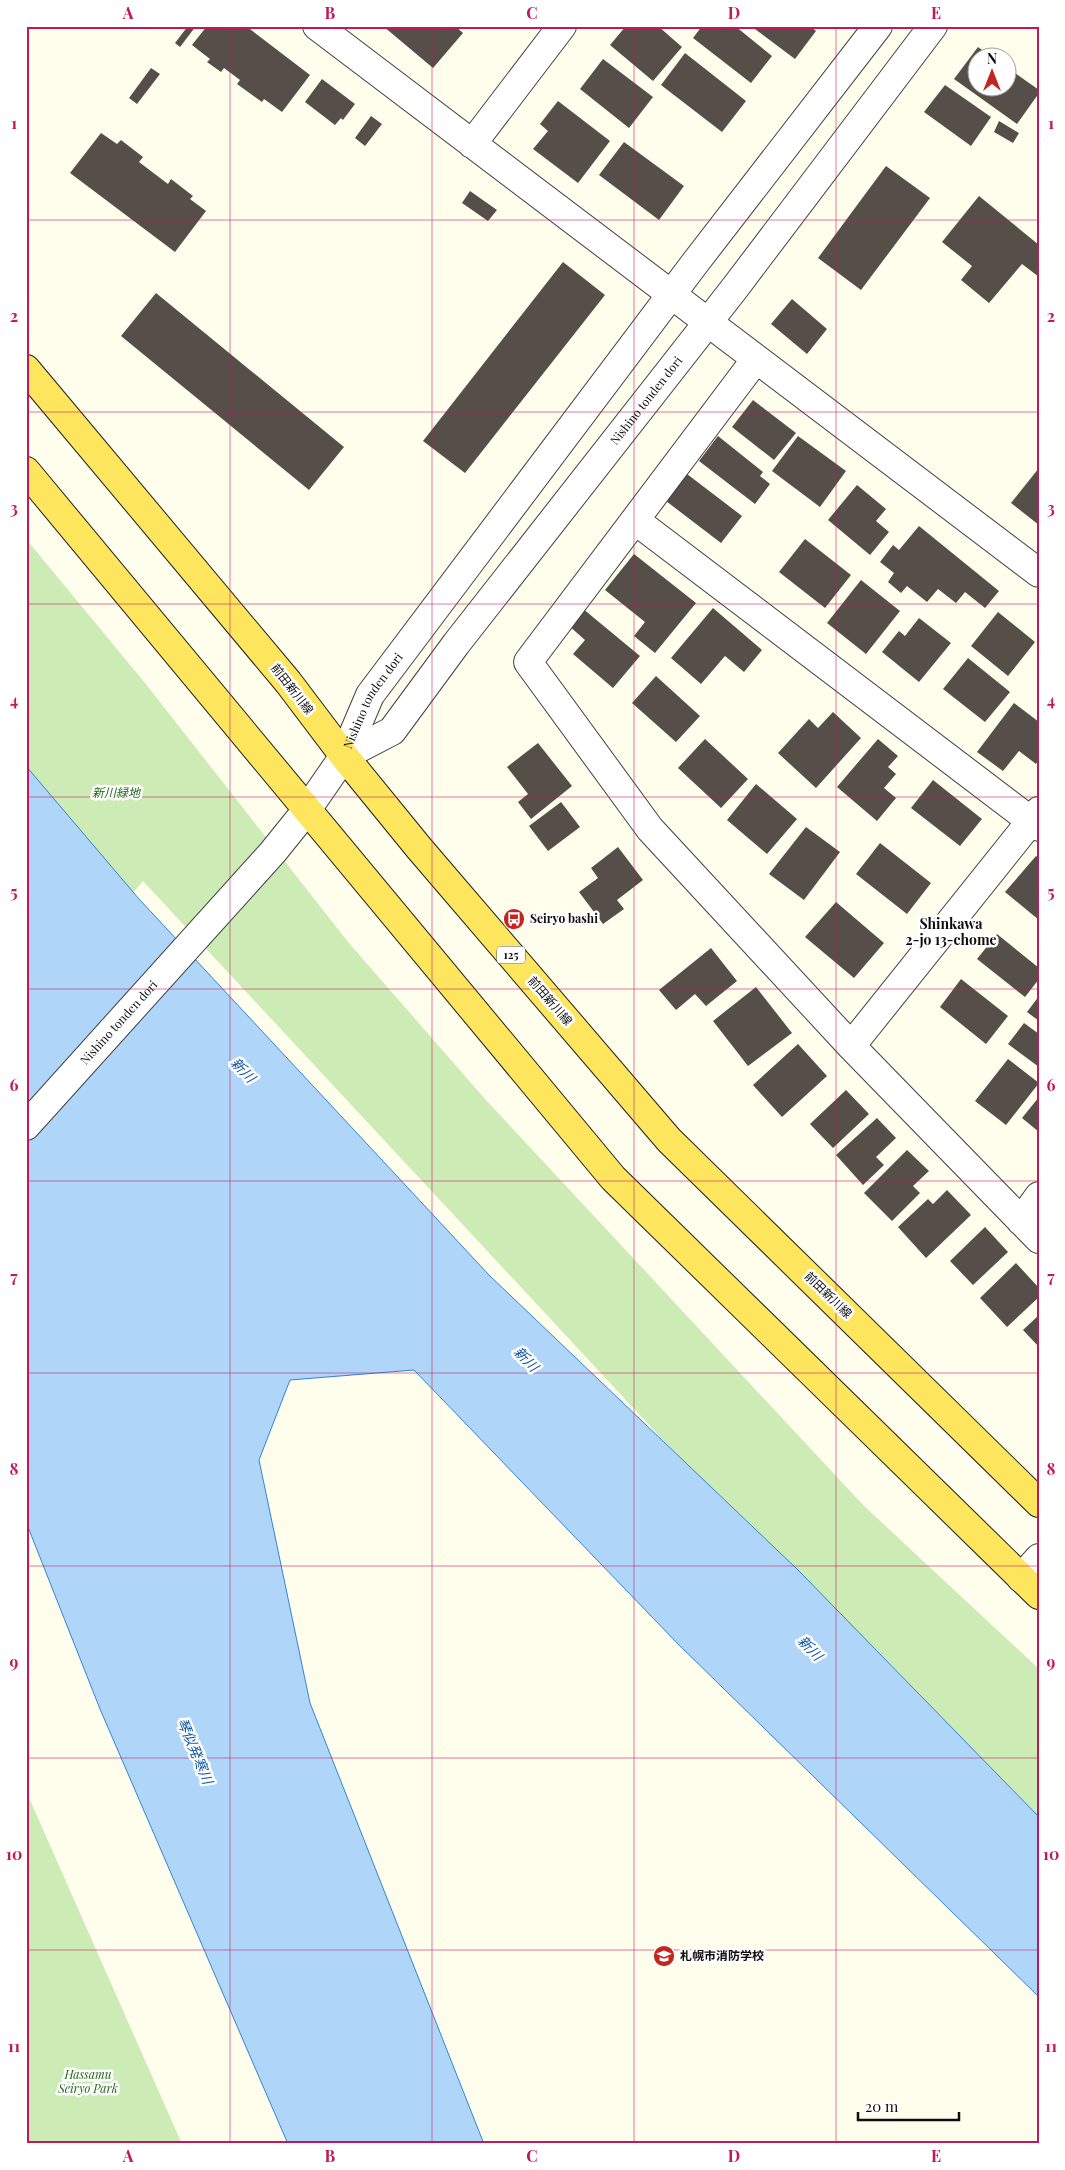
<svg xmlns="http://www.w3.org/2000/svg" width="1065" height="2170" font-family="'Playfair Display','Noto Sans JP',serif">
<rect width="100%" height="100%" fill="#fffdec"/>
<path fill="#ccebb5" d="M 26,539 L 145,683 L 348,942 L 485,1099 L 863,1505 L 1039,1669 L 1039,1844 L 143,881 L 26,1020 Z
M 26,1791 L 182,2144 L 26,2144 Z"/>
<path fill="#afd6f8" stroke="#3384d2" d="M 26,766 L 139,899 L 489,1275 L 798,1570 L 1039,1817 L 1039,1997 L 678,1644 L 414,1370 L 290,1380 L 259,1460 L 310,1703 L 484,2144 L 288,2144 L 100,1709 L 26,1522 Z"/>
<path fill="#564f49" d="M 188,26 L 196,26 L 180,47 L 175,43 Z
M 207,26 L 246,26 L 310,75 L 282,112 L 264,99 L 262,102 L 237,84 L 240,80 L 224,68 L 221,72 L 207,62 L 210,59 L 192,45 Z
M 383,26 L 455,26 L 463,33 L 433,68 Z
M 626,26 L 658,26 L 682,47 L 653,81 L 610,45 Z
M 702,26 L 735,26 L 772,56 L 751,83 L 693,38 Z
M 751,26 L 810,26 L 816,31 L 795,59 Z
M 978,47 L 993,58 L 978,58 L 978,88 L 1008,88 L 1008,68 L 1039,90 L 1039,93 L 1017,124 L 954,79 Z
M 685,53 L 746,101 L 722,132 L 661,85 Z
M 603,59 L 653,97 L 629,128 L 580,89 Z
M 151,68 L 160,74 L 137,104 L 129,98 Z
M 322,79 L 355,104 L 343,120 L 341,118 L 335,125 L 305,102 Z
M 945,85 L 991,117 L 971,146 L 924,112 Z
M 558,101 L 610,141 L 578,183 L 533,149 L 548,131 L 540,124 Z
M 371,116 L 382,124 L 365,146 L 355,138 Z
M 999,121 L 1019,133 L 1013,143 L 994,132 Z
M 101,133 L 117,144 L 121,140 L 143,157 L 139,162 L 168,184 L 171,179 L 193,196 L 190,199 L 206,211 L 175,252 L 70,173 Z
M 624,142 L 684,186 L 659,220 L 599,175 Z
M 886,166 L 930,198 L 861,290 L 818,258 Z
M 470,191 L 497,210 L 488,221 L 462,203 Z
M 979,196 L 1039,245 L 1039,277 L 1022,264 L 989,303 L 961,280 L 972,266 L 942,242 Z
M 563,262 L 605,295 L 465,473 L 423,441 Z
M 156,293 L 344,447 L 309,490 L 121,336 Z
M 792,299 L 827,329 L 807,354 L 771,324 Z
M 753,400 L 796,433 L 774,460 L 732,427 Z
M 718,436 L 763,472 L 760,476 L 770,484 L 755,504 L 699,461 Z
M 798,436 L 846,471 L 820,507 L 772,471 Z
M 1039,468 L 1039,525 L 1011,503 Z
M 687,474 L 742,516 L 721,543 L 666,501 Z
M 857,485 L 886,509 L 876,521 L 889,532 L 870,555 L 828,520 Z
M 919,526 L 999,591 L 985,608 L 965,592 L 956,603 L 938,589 L 927,602 L 907,586 L 901,593 L 888,582 L 894,573 L 880,562 L 893,545 L 899,550 Z
M 805,539 L 851,575 L 825,608 L 779,572 Z
M 634,554 L 696,603 L 655,653 L 634,636 L 645,622 L 605,590 Z
M 861,580 L 900,611 L 866,654 L 827,623 Z
M 582,608 L 640,656 L 613,688 L 573,654 L 585,640 L 568,625 Z
M 713,608 L 762,650 L 744,672 L 725,656 L 701,684 L 671,658 Z
M 998,612 L 1035,642 L 1008,676 L 971,646 Z
M 919,618 L 951,643 L 919,682 L 882,652 L 899,631 L 905,636 Z
M 968,658 L 1010,692 L 985,722 L 943,689 Z
M 656,676 L 700,716 L 676,742 L 632,703 Z
M 1014,703 L 1039,722 L 1039,759 L 1036,764 L 1019,751 L 1003,771 L 977,752 Z
M 833,712 L 861,738 L 816,788 L 778,753 L 809,719 L 818,728 Z
M 705,739 L 748,779 L 721,808 L 678,768 Z
M 878,739 L 898,756 L 888,767 L 896,774 L 884,788 L 896,798 L 877,821 L 837,787 Z
M 538,743 L 572,786 L 531,819 L 518,802 L 528,794 L 507,767 Z
M 933,780 L 982,819 L 960,846 L 911,808 Z
M 756,784 L 797,819 L 767,854 L 727,820 Z
M 561,802 L 580,827 L 548,851 L 529,826 Z
M 806,827 L 840,852 L 804,900 L 769,874 Z
M 880,843 L 931,883 L 907,914 L 856,874 Z
M 618,847 L 643,880 L 617,900 L 624,909 L 603,924 L 579,892 L 598,878 L 591,868 Z
M 1036,856 L 1039,858 L 1039,920 L 1005,892 Z
M 836,902 L 884,943 L 854,978 L 805,937 Z
M 997,934 L 1039,968 L 1039,979 L 1025,997 L 977,959 Z
M 711,948 L 737,981 L 706,1006 L 695,994 L 676,1010 L 659,990 Z
M 961,979 L 1008,1016 L 986,1044 L 940,1007 Z
M 756,987 L 792,1033 L 748,1066 L 713,1021 Z
M 1039,996 L 1039,1021 L 1027,1012 Z
M 1024,1023 L 1039,1034 L 1039,1067 L 1008,1044 Z
M 798,1044 L 827,1076 L 782,1117 L 753,1085 Z
M 1008,1059 L 1039,1083 L 1006,1125 L 975,1101 Z
M 846,1090 L 869,1114 L 833,1148 L 810,1124 Z
M 1039,1097 L 1039,1132 L 1022,1118 Z
M 877,1118 L 896,1138 L 876,1157 L 884,1165 L 863,1185 L 836,1155 Z
M 907,1150 L 929,1171 L 913,1186 L 920,1193 L 892,1221 L 864,1193 Z
M 947,1190 L 971,1215 L 926,1258 L 898,1227 L 928,1199 L 933,1204 Z
M 985,1227 L 1008,1252 L 973,1285 L 950,1261 Z
M 1016,1263 L 1039,1288 L 1039,1297 L 1007,1327 L 980,1298 Z
M 1039,1315 L 1039,1347 L 1023,1330 Z"/>
<g fill="none" stroke-linecap="round" stroke-linejoin="round">
<g stroke="#404040" stroke-width="30">
<path id="minor" d="M 317,26 L 1039,573
M 472,144 L 562,26
M 756,359 L 528,662 L 650,829 L 851,1046 L 1039,1239
M 636,521 L 1039,827
M 851,1046 L 1039,811
M 1021,1221 L 1039,1196
M 1021,1578 L 1039,1558"/>
</g>
<g stroke="#404040" stroke-width="30">
<g id="tertiary">
<path id="s1" d="M 344,756 L 392,731 L 456,644 L 734,289 L 933,26"/>
<path id="s2" d="M 26,1126 L 273,852 L 306,811 L 344,756 L 370,695 L 695,263 L 878,26"/>
</g>
</g>
<g stroke="#1e1e1e" stroke-width="30">
<path id="primary" d="M 26,369 L 288,682 L 344,756 L 419,848 L 669,1140 L 1039,1503
M 26,471 L 613,1178 L 1039,1595"/>
</g>
<use href="#minor" stroke="#fff" stroke-width="28"/>
<use href="#tertiary" stroke="#fff" stroke-width="28"/>
<use href="#primary" stroke="#fee55e" stroke-width="28"/>
</g>
<path fill="none" stroke="#c2185b" stroke-width="1" stroke-opacity="0.55" d="M 230,26 L 230,2144M 432,26 L 432,2144M 634,26 L 634,2144M 836,26 L 836,2144M 26,220 L 1039,220M 26,412 L 1039,412M 26,604 L 1039,604M 26,797 L 1039,797M 26,989 L 1039,989M 26,1181 L 1039,1181M 26,1373 L 1039,1373M 26,1566 L 1039,1566M 26,1758 L 1039,1758M 26,1950 L 1039,1950"/>
<defs>
<g id="bus-disc" transform="scale(1.125)"><circle r="9.5" fill="#c2261f" stroke="#fff"/><path d="M-5-6H5V4H4V6H2V4H-2V6H-4V4H-5ZM-3.5-4V0h7V-4ZM-3.5 1.2v1.5H-2V1.2ZM2 1.2v1.5H3.5V1.2Z" fill="#fff"/></g>
<g id="school-disc" transform="scale(1.125)"><circle r="9.5" fill="#c2261f" stroke="#fff"/><path d="M0-5L7-2L0 1L-7-2ZM-4 1L0 2.5L4 1V4Q0 6-4 4Z" fill="#fff"/></g>
</defs>
<g fill-rule="evenodd">
<use href="#bus-disc" x="514" y="919"/>
<use href="#school-disc" x="664" y="1956"/>
</g>
<g text-anchor="middle" stroke-width="5" stroke-linejoin="round" paint-order="stroke">
<rect fill="#fff" stroke="#565656" stroke-width="1" x="497" y="946.5" width="28" height="17" rx="4"/>
<g font-size="11" font-weight="bold" fill="#0d0d0d">
<text x="511" y="959">125</text>
</g>
<g font-size="12" fill="#0d0d0d" stroke="#fff">
<text dy="4" stroke="none"><textPath href="#s1" startOffset="471">Nishino tonden dori</textPath></text>
<text transform="translate(292 689) rotate(52)" y="4">前田新川線</text>
<text dy="4" stroke="none"><textPath href="#s2" startOffset="551">Nishino tonden dori</textPath></text>
<text transform="translate(550 1001) rotate(49)" y="4">前田新川線</text>
<text dy="4" stroke="none"><textPath href="#s2" startOffset="139">Nishino tonden dori</textPath></text>
<text transform="translate(828 1295) rotate(44)" y="4">前田新川線</text>
</g>
<g font-size="12" font-style="italic" fill="#24671b" stroke="#fff">
<text x="116" y="797">新川緑地</text>
<text x="88" y="2079">Hassamu<tspan x="88" dy="14">Seiryo Park</tspan></text>
</g>
<g font-size="12" font-weight="bold" fill="#0d0d0d" stroke="#fff" text-anchor="start">
<text x="530" y="923">Seiryo bashi</text>
<text x="680" y="1960">札幌市消防学校</text>
</g>
<g font-size="14" font-weight="bold" fill="#0d0d0d" stroke="#fff">
<text x="951" y="929">Shinkawa<tspan x="951" dy="16">2-jo 13-chome</tspan></text>
</g>
<g font-size="14" font-style="italic" fill="#1156a3" stroke="#fff">
<text transform="translate(243 1070) rotate(46)" y="5">新川</text>
<text transform="translate(526 1359) rotate(46)" y="5">新川</text>
<text transform="translate(810 1648) rotate(46)" y="5">新川</text>
<text transform="translate(195 1751) rotate(67)" y="5">琴似発寒川</text>
</g>
</g>
<rect width="1065" height="2170" fill="none" stroke="#ffffff" stroke-width="55"/>
<g transform="translate(992 72)"><circle r="24" fill="#ffffff" stroke="#9e9e9e"/>
<path d="M0-4L9 19L0 12L-9 19Z" fill="#c2261f"/>
<text y="-8" font-size="14" font-weight="bold" text-anchor="middle" fill="#0d0d0d">N</text>
</g>
<path d="M858 2112v8h101v-8" fill="none" stroke="#0d0d0d" stroke-width="2.5"/>
<text x="865" y="2112" font-size="15" fill="#0d0d0d" stroke="#ffffff" stroke-width="4" paint-order="stroke">20 m</text>
<rect x="28" y="28" width="1010" height="2114" fill="none" stroke="#c2185b" stroke-width="2"/>
<g font-size="16" text-anchor="middle" font-weight="bold" fill="#c2185b">
<text x="128" y="19">A</text>
<text x="330" y="19">B</text>
<text x="532" y="19">C</text>
<text x="734" y="19">D</text>
<text x="936" y="19">E</text>
<text x="14" y="129">1</text>
<text x="1051" y="129">1</text>
<text x="14" y="322">2</text>
<text x="1051" y="322">2</text>
<text x="14" y="514">3</text>
<text x="1051" y="514">3</text>
<text x="14" y="706">4</text>
<text x="1051" y="706">4</text>
<text x="14" y="898">5</text>
<text x="1051" y="898">5</text>
<text x="14" y="1091">6</text>
<text x="1051" y="1091">6</text>
<text x="14" y="1283">7</text>
<text x="1051" y="1283">7</text>
<text x="14" y="1475">8</text>
<text x="1051" y="1475">8</text>
<text x="14" y="1668">9</text>
<text x="1051" y="1668">9</text>
<text x="14" y="1860">10</text>
<text x="1051" y="1860">10</text>
<text x="14" y="2052">11</text>
<text x="1051" y="2052">11</text>
<text x="128" y="2162">A</text>
<text x="330" y="2162">B</text>
<text x="532" y="2162">C</text>
<text x="734" y="2162">D</text>
<text x="936" y="2162">E</text>
</g>
</svg>
